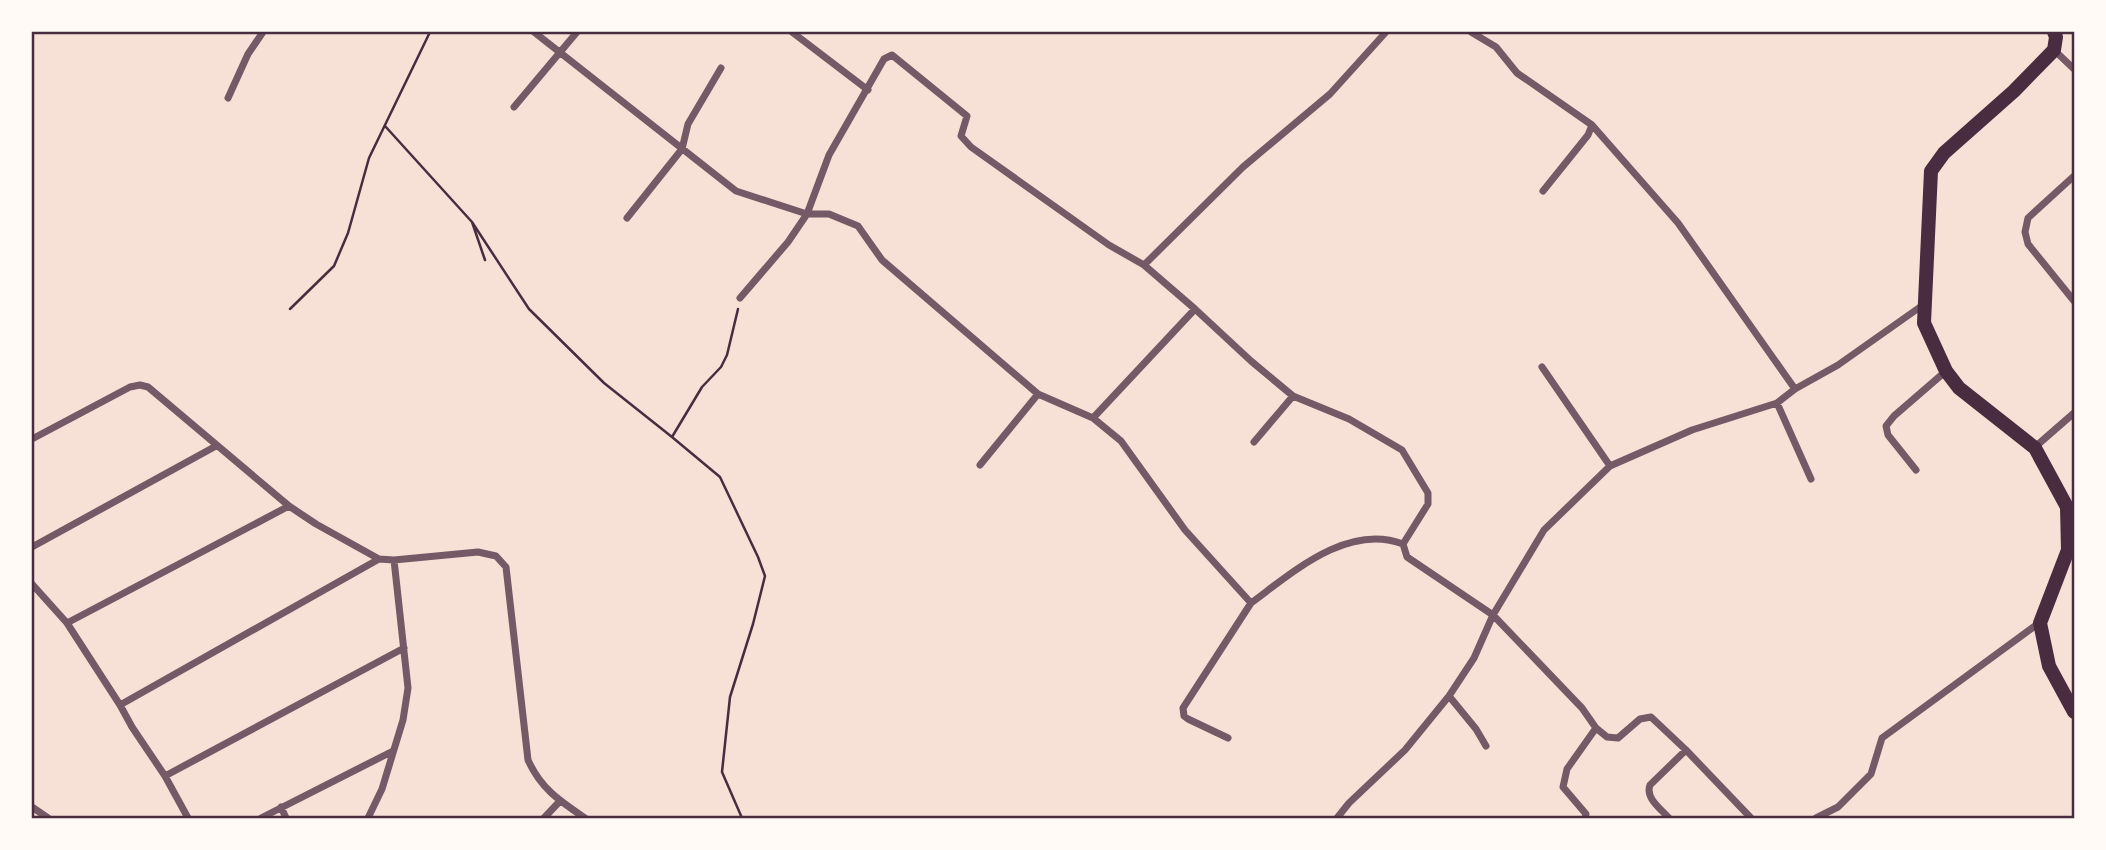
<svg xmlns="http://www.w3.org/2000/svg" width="2106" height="850" font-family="'Noto Sans',sans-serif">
<rect width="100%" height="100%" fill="#f7e1d7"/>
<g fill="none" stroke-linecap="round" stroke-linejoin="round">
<path stroke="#4a2c40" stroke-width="2.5" d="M 385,126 L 472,222 L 485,260
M 472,222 L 529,309 L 604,383 L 672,437
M 290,309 L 334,266 L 348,233 L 369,158 L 430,32
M 738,309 L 727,355 L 721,367 L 702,387 L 672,437 L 720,477 L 758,557 L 765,576 L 753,624 L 730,697 L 722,772 L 742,818"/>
<path stroke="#755966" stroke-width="7" d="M 534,32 L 736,191 L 807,214 L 829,155 L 884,59 L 892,55 L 967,116 L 961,136 L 971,147 L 1109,245 L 1144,265 L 1243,167 L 1330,94 L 1386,32
M 792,32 L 868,90
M 1471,32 L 1496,47 L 1517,73 L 1592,125 L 1678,223 L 1795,389
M 2054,50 L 2074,69
M 228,98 L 248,54 L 263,32
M 514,107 L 577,32
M 2074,176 L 2028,218 L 2025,232 L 2028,244 L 2074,301
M 1543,191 L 1588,135 L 1592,125
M 627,218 L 682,149 L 688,124 L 721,68
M 1144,265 L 1195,309 L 1251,361 L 1293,396 L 1349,419 L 1402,450 L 1428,493 L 1428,504 L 1403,544 L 1407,557 L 1493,615 L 1582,708 L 1596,728 L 1607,737 L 1618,738 L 1640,719 L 1651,717 L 1686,750 L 1751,818
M 740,298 L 788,242 L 807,214 L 829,214 L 858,226 L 882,260 L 1038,394 L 1093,418 L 1121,441 L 1185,530 L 1251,603 C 1292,573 1347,523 1403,544
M 1542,367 L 1610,466
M 1777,403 L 1811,479
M 1093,418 L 1195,309
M 32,439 L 130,387 L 140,385 L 148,387 L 289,506 L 316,524 L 379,559 L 394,560 L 478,552 L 496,556 L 506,567 L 528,760 C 541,789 560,801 585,818
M 1254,442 L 1293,396
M 2035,447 L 2074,413
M 980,465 L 1038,394
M 1916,470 L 1888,435 L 1886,426 L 1894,416 L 1946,371
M 32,547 L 216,446
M 32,584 L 67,623 L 120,705 L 132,727 L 165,776 L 188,818
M 67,623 L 289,506
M 1449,696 L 1476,729 L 1486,746
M 120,705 L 379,559
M 1228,738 L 1188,719 L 1184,716 L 1183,708 L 1251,603
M 165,776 L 404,648
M 32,807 L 48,818
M 281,807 L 286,818
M 261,818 L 393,751
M 368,818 L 382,789 L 403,720 L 408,688 L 394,560
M 544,818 L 560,801
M 1337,818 L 1349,803 L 1405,750 L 1449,696 L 1474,658 L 1493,615 L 1544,530 L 1610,466 L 1692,430 L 1777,403 L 1795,389 L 1838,365 L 1923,305
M 1585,818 L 1586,814 L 1563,787 L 1567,769 L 1596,728
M 1669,818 C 1661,809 1645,798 1650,785 L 1686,750
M 1816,818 L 1838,807 L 1871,774 L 1882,738 L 2039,623"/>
<path stroke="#4a2c40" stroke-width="14" d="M 2054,32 L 2056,37 L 2054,50 L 2014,91 L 1944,153 L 1931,171 L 1924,323 L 1946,371 L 1959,388 L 2035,448 L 2067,507 L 2068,550 L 2040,623 L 2049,666 L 2074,712"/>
</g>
<rect width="2106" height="850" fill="none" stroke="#fffaf5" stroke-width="66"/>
<rect x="33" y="33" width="2040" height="784" fill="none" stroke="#4a2c40" stroke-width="2.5"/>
</svg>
